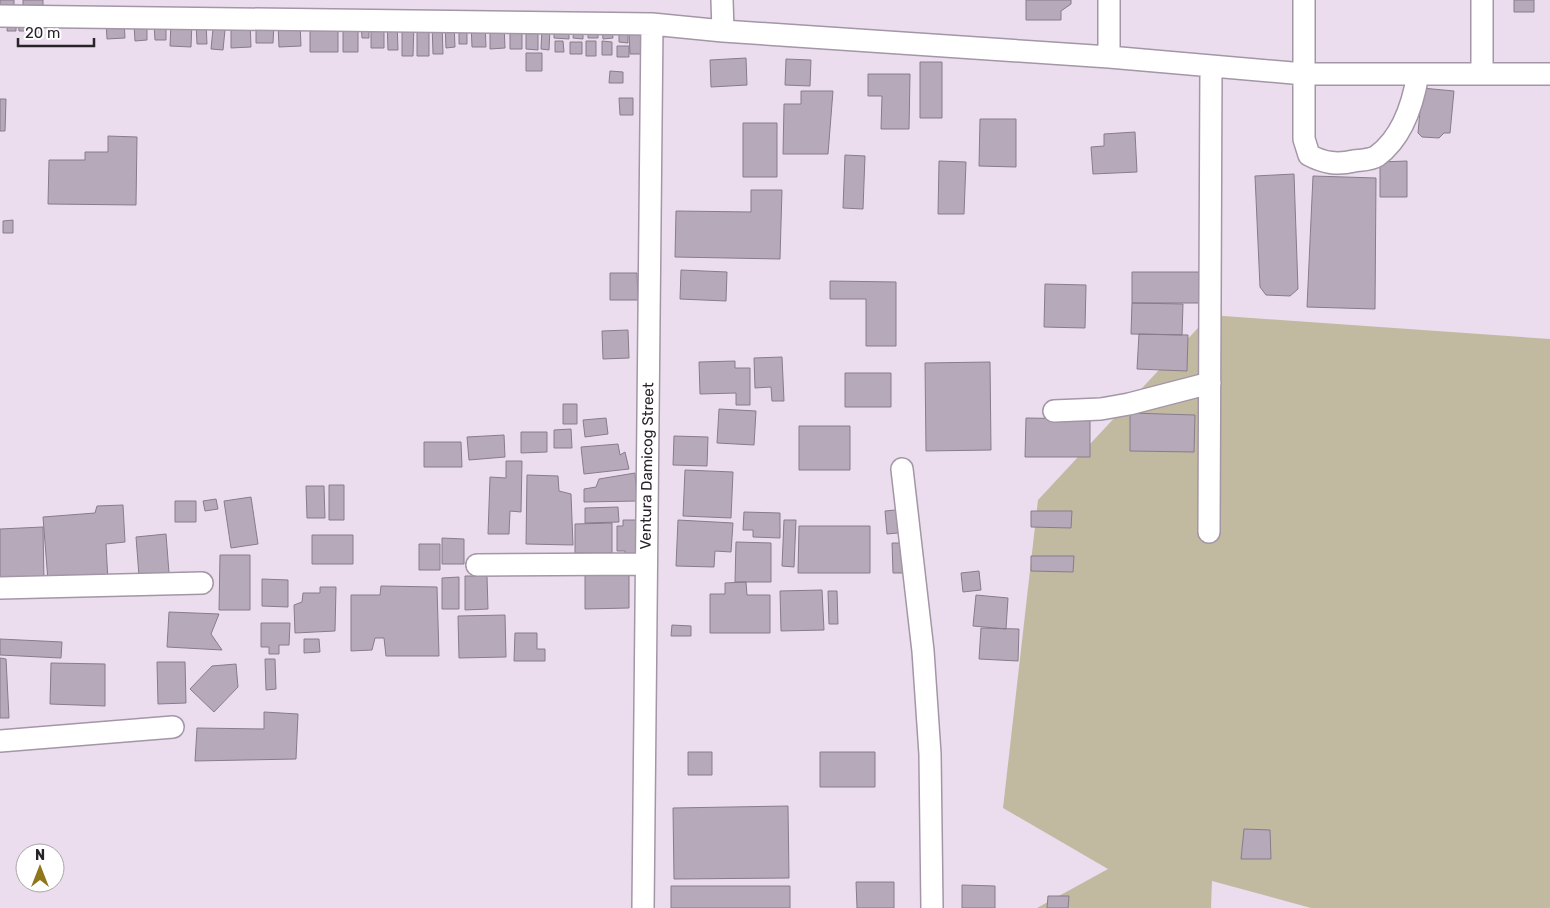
<svg xmlns="http://www.w3.org/2000/svg" width="1550" height="908" font-family="Rubik,sans-serif">
<rect width="100%" height="100%" fill="#ebddee"/>
<path fill="#c2baa0" d="M 1210,315 L 1550,339 L 1550,908 L 1311,908 L 1212,881 L 1211,908 L 1037,908 L 1108,869 L 1003,808 L 1038,500 Z"/>
<path fill="#b6a9b9" stroke="#887c8b" d="M 0,0 L 14,0 L 14,9 L 0,9 Z
M 23,0 L 43,0 L 43,10 L 23,10 Z
M 1026,0 L 1071,0 L 1071,4 L 1061,11 L 1061,20 L 1026,20 Z
M 1514,0 L 1534,0 L 1534,12 L 1514,12 Z
M 8,20 L 16,20 L 16,31 L 7,31 Z
M 18,20 L 27,20 L 27,31 L 19,31 Z
M 124,21 L 125,38 L 107,39 L 106,22 Z
M 387,21 L 397,21 L 398,50 L 388,50 Z
M 38,22 L 39,33 L 31,34 L 30,23 Z
M 171,22 L 192,22 L 191,47 L 170,46 Z
M 196,22 L 206,22 L 207,44 L 197,44 Z
M 231,22 L 250,22 L 251,47 L 231,48 Z
M 371,22 L 384,23 L 384,48 L 371,48 Z
M 402,22 L 414,23 L 413,56 L 402,56 Z
M 417,22 L 429,22 L 429,56 L 417,56 Z
M 454,22 L 455,47 L 446,48 L 445,23 Z
M 256,23 L 274,23 L 273,43 L 256,43 Z
M 310,23 L 338,23 L 338,52 L 310,52 Z
M 432,23 L 442,23 L 443,54 L 433,54 Z
M 471,23 L 485,23 L 486,47 L 472,47 Z
M 147,24 L 147,40 L 135,41 L 134,25 Z
M 300,24 L 301,46 L 279,47 L 278,25 Z
M 343,24 L 358,24 L 358,52 L 343,52 Z
M 361,24 L 369,24 L 369,38 L 362,38 Z
M 459,24 L 467,24 L 467,44 L 459,44 Z
M 510,24 L 522,24 L 522,49 L 510,49 Z
M 154,25 L 166,25 L 166,40 L 155,40 Z
M 504,25 L 505,48 L 490,49 L 490,26 Z
M 526,25 L 538,26 L 538,50 L 526,49 Z
M 574,27 L 583,27 L 583,39 L 573,38 Z
M 588,27 L 598,27 L 598,38 L 588,38 Z
M 542,28 L 550,28 L 549,50 L 541,49 Z
M 554,28 L 569,29 L 569,39 L 554,38 Z
M 612,28 L 613,38 L 603,39 L 602,29 Z
M 619,28 L 628,29 L 628,43 L 619,42 Z
M 213,29 L 225,30 L 223,50 L 211,49 Z
M 629,32 L 649,32 L 641,54 L 630,54 Z
M 555,41 L 563,41 L 564,52 L 555,52 Z
M 586,41 L 596,41 L 596,56 L 586,56 Z
M 602,41 L 612,42 L 612,55 L 602,55 Z
M 570,42 L 582,42 L 582,54 L 570,54 Z
M 617,46 L 629,46 L 629,57 L 617,57 Z
M 526,53 L 542,53 L 542,71 L 526,71 Z
M 746,58 L 747,85 L 711,87 L 710,60 Z
M 786,59 L 811,60 L 810,86 L 785,85 Z
M 920,62 L 942,62 L 942,118 L 920,118 Z
M 610,71 L 623,72 L 623,83 L 609,83 Z
M 868,74 L 910,74 L 909,129 L 881,129 L 882,96 L 868,96 Z
M 1422,88 L 1454,91 L 1450,133 L 1444,133 L 1439,138 L 1422,137 L 1418,133 Z
M 801,91 L 833,91 L 828,154 L 783,154 L 784,104 L 801,104 Z
M 619,98 L 633,98 L 633,115 L 620,115 Z
M 0,99 L 6,99 L 5,131 L 0,131 Z
M 980,119 L 1016,119 L 1016,167 L 979,166 Z
M 743,123 L 777,123 L 777,177 L 743,177 Z
M 1135,132 L 1137,172 L 1093,174 L 1091,147 L 1104,146 L 1104,134 Z
M 108,136 L 137,137 L 136,205 L 48,204 L 49,160 L 85,160 L 85,152 L 108,152 Z
M 845,155 L 865,156 L 863,209 L 843,208 Z
M 939,161 L 966,162 L 964,214 L 938,214 Z
M 1407,161 L 1407,197 L 1380,197 L 1380,162 Z
M 1294,174 L 1298,289 L 1290,296 L 1266,295 L 1260,287 L 1255,176 Z
M 1313,176 L 1376,178 L 1375,309 L 1307,307 Z
M 751,190 L 782,190 L 780,259 L 675,257 L 676,211 L 751,212 Z
M 13,220 L 13,233 L 3,233 L 3,221 Z
M 681,270 L 727,272 L 726,301 L 680,299 Z
M 1132,272 L 1204,272 L 1204,303 L 1132,303 Z
M 610,273 L 637,273 L 638,300 L 610,300 Z
M 830,281 L 896,282 L 896,346 L 866,346 L 866,299 L 830,299 Z
M 1045,284 L 1086,285 L 1085,328 L 1044,327 Z
M 1132,303 L 1183,304 L 1182,335 L 1131,334 Z
M 628,330 L 629,358 L 603,359 L 602,331 Z
M 1139,334 L 1188,335 L 1187,371 L 1137,369 Z
M 782,357 L 784,401 L 772,401 L 771,387 L 755,388 L 754,358 Z
M 735,361 L 735,368 L 750,368 L 750,405 L 736,405 L 736,393 L 700,394 L 699,362 Z
M 990,362 L 991,450 L 926,451 L 925,363 Z
M 845,373 L 891,373 L 891,407 L 845,407 Z
M 563,404 L 577,404 L 577,424 L 563,424 Z
M 719,409 L 756,411 L 754,445 L 717,443 Z
M 1130,413 L 1195,415 L 1194,452 L 1130,451 Z
M 606,418 L 608,434 L 585,437 L 583,420 Z
M 1026,418 L 1090,419 L 1090,457 L 1025,457 Z
M 799,426 L 850,426 L 850,470 L 799,470 Z
M 571,429 L 572,448 L 554,448 L 554,430 Z
M 521,432 L 547,432 L 547,452 L 521,453 Z
M 504,435 L 505,457 L 469,460 L 467,437 Z
M 674,436 L 708,437 L 707,466 L 673,465 Z
M 424,442 L 461,442 L 462,467 L 424,467 Z
M 618,444 L 620,455 L 625,452 L 629,469 L 584,474 L 581,447 Z
M 506,461 L 522,461 L 521,512 L 510,511 L 509,534 L 488,534 L 490,477 L 506,478 Z
M 685,470 L 733,472 L 731,518 L 683,516 Z
M 635,473 L 637,501 L 584,502 L 584,489 L 596,487 L 599,479 Z
M 527,475 L 558,476 L 559,491 L 571,494 L 573,545 L 526,544 Z
M 329,485 L 344,485 L 344,520 L 329,520 Z
M 306,486 L 324,486 L 325,518 L 307,518 Z
M 251,497 L 258,544 L 231,548 L 224,501 Z
M 216,499 L 218,509 L 205,511 L 203,501 Z
M 175,501 L 196,501 L 196,522 L 175,522 Z
M 123,505 L 125,542 L 106,544 L 108,581 L 48,581 L 43,517 L 95,513 L 97,506 Z
M 618,507 L 619,522 L 585,523 L 585,508 Z
M 906,509 L 908,532 L 887,534 L 885,511 Z
M 1031,511 L 1072,511 L 1071,528 L 1031,527 Z
M 744,512 L 780,513 L 780,538 L 753,537 L 753,530 L 743,530 Z
M 623,520 L 644,520 L 644,556 L 625,556 L 625,551 L 617,551 L 617,526 L 623,526 Z
M 678,520 L 733,523 L 731,552 L 715,551 L 714,567 L 676,566 Z
M 784,520 L 796,520 L 794,567 L 782,566 Z
M 612,523 L 612,553 L 575,553 L 575,524 Z
M 799,526 L 870,526 L 870,573 L 798,573 Z
M 43,527 L 44,584 L 0,587 L 0,529 Z
M 166,534 L 169,573 L 139,576 L 136,537 Z
M 312,535 L 353,535 L 353,564 L 312,564 Z
M 442,538 L 464,539 L 464,564 L 442,564 Z
M 736,542 L 771,543 L 771,582 L 735,582 Z
M 892,543 L 909,543 L 909,573 L 893,573 Z
M 419,544 L 440,544 L 440,570 L 419,570 Z
M 220,555 L 250,555 L 250,610 L 219,610 Z
M 1031,556 L 1074,556 L 1073,572 L 1031,571 Z
M 979,571 L 981,590 L 963,592 L 961,573 Z
M 585,575 L 629,575 L 629,608 L 585,609 Z
M 465,576 L 487,576 L 488,609 L 465,610 Z
M 459,577 L 459,609 L 442,609 L 442,578 Z
M 262,579 L 288,580 L 288,607 L 262,606 Z
M 746,582 L 747,595 L 770,595 L 770,633 L 710,633 L 710,594 L 725,594 L 725,583 Z
M 381,586 L 437,587 L 439,656 L 386,656 L 384,638 L 375,638 L 372,650 L 351,651 L 351,595 L 380,595 Z
M 320,587 L 336,587 L 335,631 L 295,633 L 294,605 L 302,602 L 303,593 L 320,593 Z
M 822,590 L 824,630 L 781,631 L 780,591 Z
M 828,591 L 837,591 L 838,624 L 829,624 Z
M 976,595 L 1008,598 L 1006,629 L 973,626 Z
M 169,612 L 219,614 L 211,634 L 222,650 L 167,647 Z
M 505,615 L 506,657 L 459,658 L 458,616 Z
M 261,623 L 290,623 L 289,645 L 279,645 L 279,654 L 269,654 L 269,647 L 261,647 Z
M 672,625 L 691,626 L 691,636 L 671,636 Z
M 981,628 L 1019,629 L 1018,661 L 979,659 Z
M 515,633 L 537,633 L 537,649 L 545,649 L 545,661 L 514,661 Z
M 0,639 L 62,642 L 61,658 L 0,655 Z
M 304,639 L 319,639 L 320,652 L 304,653 Z
M 0,658 L 6,659 L 9,718 L 0,718 Z
M 265,659 L 275,659 L 276,689 L 266,690 Z
M 157,662 L 185,662 L 186,703 L 158,704 Z
M 51,663 L 105,664 L 105,706 L 50,704 Z
M 236,664 L 238,687 L 214,712 L 190,689 L 212,666 Z
M 264,712 L 298,714 L 296,759 L 195,761 L 197,728 L 264,729 Z
M 688,752 L 712,752 L 712,775 L 688,775 Z
M 820,752 L 875,752 L 875,787 L 820,787 Z
M 788,806 L 789,878 L 674,879 L 673,808 Z
M 1244,829 L 1270,830 L 1271,859 L 1241,859 Z
M 856,882 L 894,882 L 894,908 L 857,908 Z
M 962,885 L 995,886 L 995,908 L 962,908 Z
M 671,886 L 790,886 L 790,908 L 671,908 Z
M 1048,896 L 1069,896 L 1068,908 L 1047,908 Z"/>
<g fill="none" stroke-linecap="round" stroke-linejoin="round">
<g stroke="#a396a6" stroke-width="24">
<path id="street" d="M 722,0 L 723,31
M 1304,0 L 1304,139 L 1309,155 C 1324,163 1337,165 1354,161 C 1361,160 1371,160 1377,156 C 1403,137 1413,104 1418,74
M 0,16 L 652,24 L 723,31 L 1109,57 L 1304,74 L 1550,74
M 1109,57 L 1109,0
M 1482,73 L 1482,0
M 1054,411 L 1101,409 L 1129,404 L 1210,383
M 902,469 L 923,651 L 930,754 L 932,908
M 1209,532 L 1211,66
M 477,565 L 646,564
M 0,588 L 202,583
M 0,741 L 173,727
M 643,908 L 652,24"/>
</g>
<use href="#street" stroke="#fff" stroke-width="21"/>
</g>
<g text-anchor="middle" stroke-width="4" stroke-linejoin="round" paint-order="stroke">
<g font-size="15" fill="#282329" stroke="#fff">
<text transform="translate(647 466) rotate(-89)" y="5">Ventura Damicog Street</text>
</g>
</g>
<g transform="translate(40 868)"><circle r="24" fill="#ffffff" stroke="#a9a7a9"/>
<path d="M0-4L9 19L0 12L-9 19Z" fill="#8f761b"/>
<text y="-8" font-size="14" font-weight="bold" text-anchor="middle" fill="#282329">N</text>
</g>
<path d="M18 38v8h76v-8" fill="none" stroke="#282329" stroke-width="2.5"/>
<text x="25" y="38" font-size="15" fill="#282329" stroke="#ffffff" stroke-width="4" paint-order="stroke">20 m</text>
</svg>
